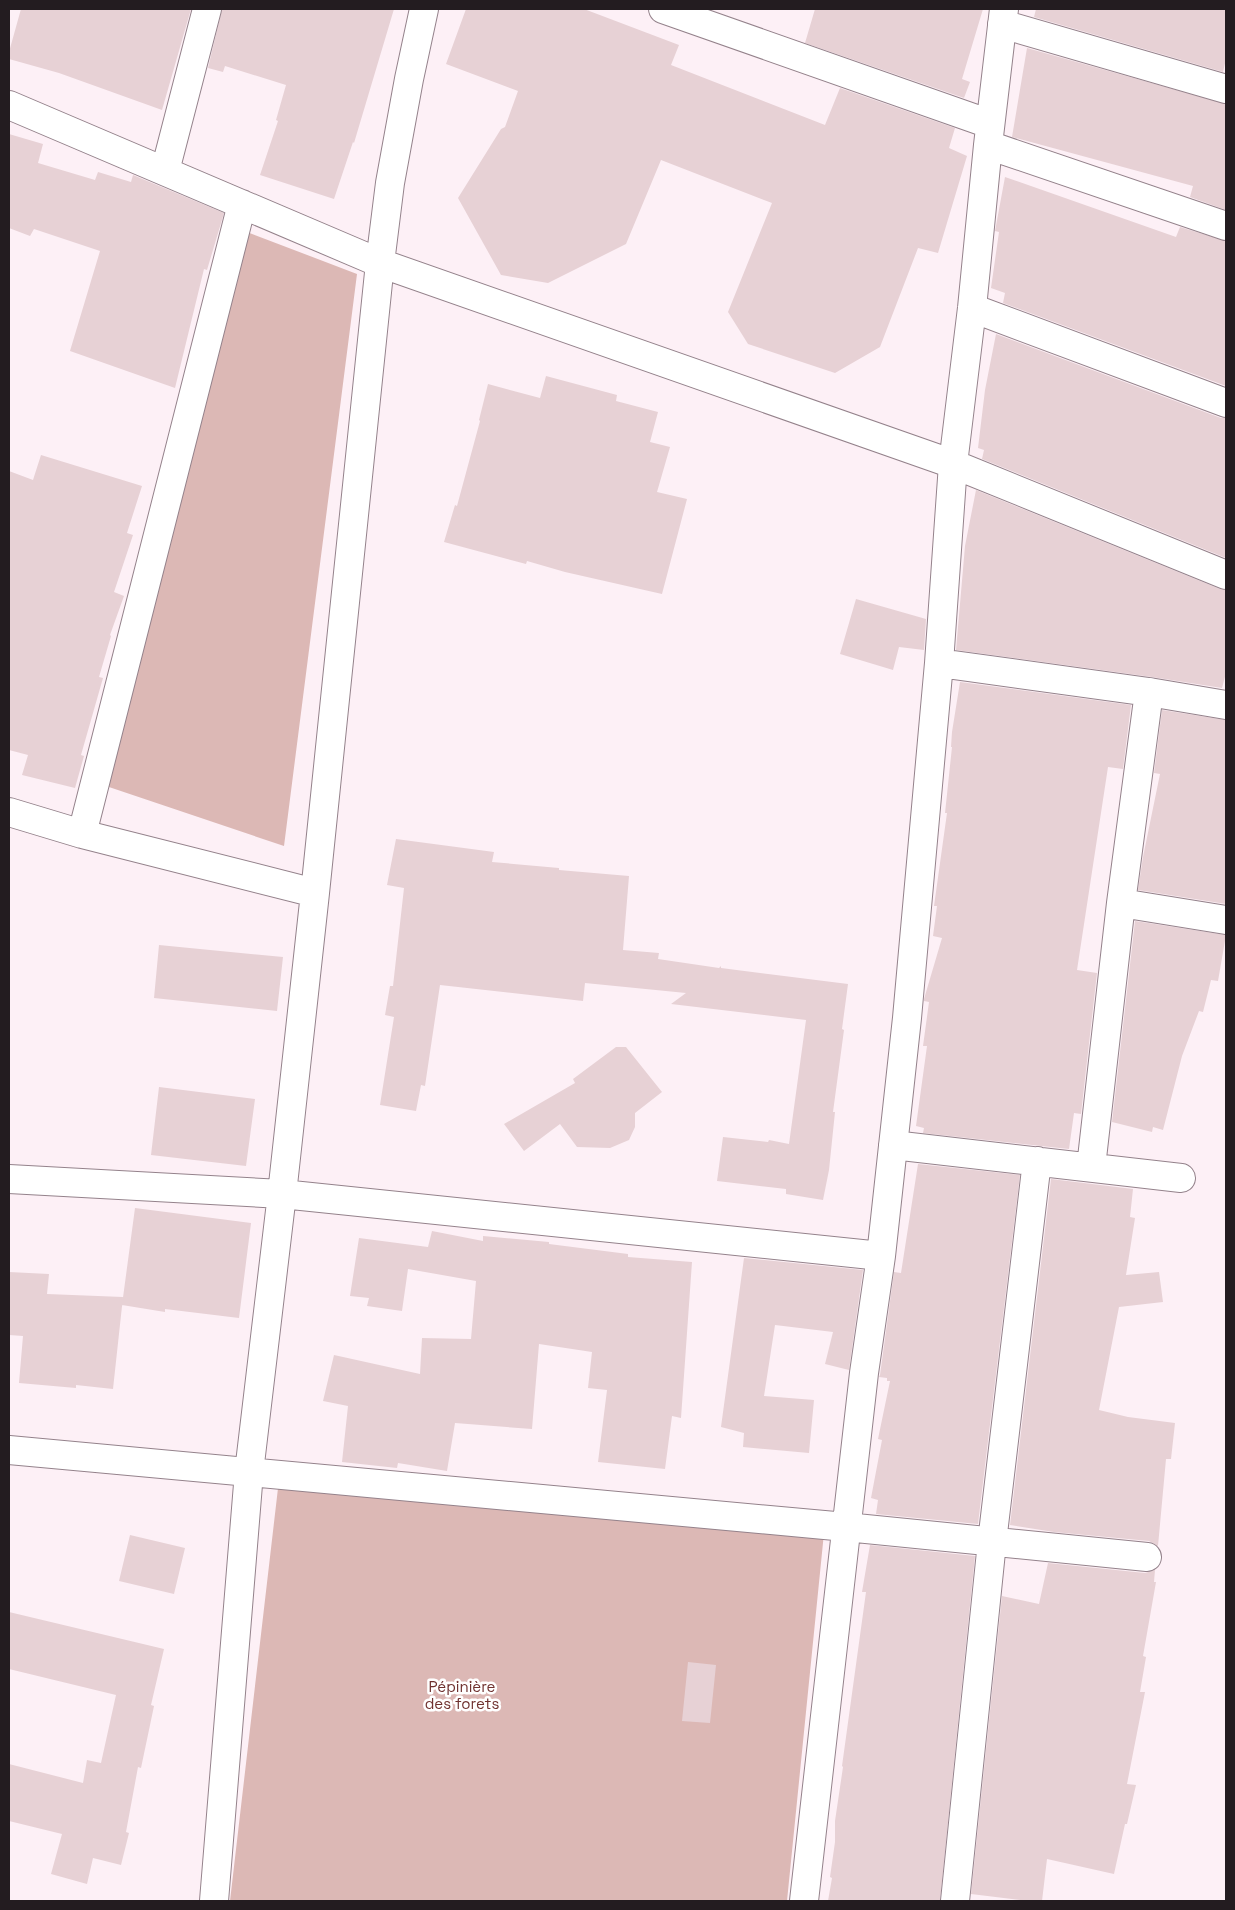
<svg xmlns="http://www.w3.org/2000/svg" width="1235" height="1910" font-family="'Space Grotesk',sans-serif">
<rect width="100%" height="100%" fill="#fdf0f6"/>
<path fill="#dcb8b5" d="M 247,232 L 357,274 L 284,846 L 103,785 Z
M 280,1471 L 825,1523 L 787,1901 L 230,1901 Z"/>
<path fill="#e7d1d5" d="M 21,9 L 191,9 L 162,110 L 59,73 L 9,59 L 9,52 Z
M 222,9 L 394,9 L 354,143 L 353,142 L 334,199 L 260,175 L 278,121 L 276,120 L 286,85 L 225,66 L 223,72 L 208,68 Z
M 466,9 L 584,9 L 679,45 L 671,65 L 825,125 L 840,88 L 955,128 L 949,148 L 967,156 L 938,253 L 918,248 L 880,347 L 835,373 L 748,344 L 728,312 L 772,203 L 661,160 L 626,244 L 548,283 L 501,275 L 458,198 L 501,129 L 505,127 L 518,91 L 446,64 Z
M 815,9 L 983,9 L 962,79 L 970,82 L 964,98 L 805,43 Z
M 1036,9 L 1226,9 L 1226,59 L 1223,72 L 1034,17 Z
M 1027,48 L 1226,104 L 1226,210 L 1190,197 L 1193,186 L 1012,137 Z
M 9,134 L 43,144 L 38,163 L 95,180 L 98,172 L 131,182 L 133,175 L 224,213 L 207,270 L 204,269 L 175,388 L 70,351 L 100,251 L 34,229 L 30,236 L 9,228 Z
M 1005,177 L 1176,237 L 1180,227 L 1226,241 L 1226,386 L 1003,303 L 1005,293 L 991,288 L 999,232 L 995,231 Z
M 996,334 L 1221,418 L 1226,418 L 1226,558 L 982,459 L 984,450 L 978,448 L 985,390 Z
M 546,376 L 617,395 L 616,401 L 658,412 L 650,442 L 670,447 L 657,492 L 687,499 L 662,594 L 565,572 L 527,561 L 526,564 L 444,542 L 455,505 L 457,506 L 480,421 L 479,420 L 488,384 L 540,398 Z
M 41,455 L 142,486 L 127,533 L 133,535 L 114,592 L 124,596 L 110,635 L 111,636 L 99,677 L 103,678 L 81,755 L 84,756 L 75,788 L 22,775 L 28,755 L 9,750 L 9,471 L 33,480 Z
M 976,490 L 1220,589 L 1226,590 L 1226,673 L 1222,688 L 1152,677 L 956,650 L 965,546 Z
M 856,599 L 926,619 L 924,650 L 899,647 L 893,670 L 840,654 Z
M 960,682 L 1131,705 L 1123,769 L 1108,767 L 1077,970 L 1097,973 L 1081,1114 L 1074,1113 L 1069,1149 L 923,1133 L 924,1128 L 916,1126 L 927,1046 L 923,1046 L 929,1002 L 924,1001 L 924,999 L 942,938 L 933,936 L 937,906 L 934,906 L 947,813 L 945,813 L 952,747 L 951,747 L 952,732 Z
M 1162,710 L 1226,720 L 1226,904 L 1138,890 L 1143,857 L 1160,774 L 1154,773 Z
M 396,839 L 494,852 L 492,862 L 559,868 L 559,870 L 629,876 L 623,950 L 659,953 L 658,959 L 719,968 L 721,966 L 721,968 L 848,984 L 842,1029 L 844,1030 L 833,1112 L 835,1112 L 829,1170 L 823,1200 L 786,1194 L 786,1189 L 717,1181 L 723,1137 L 768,1142 L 769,1140 L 789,1144 L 806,1020 L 671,1004 L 686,993 L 585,983 L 583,1001 L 440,985 L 425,1086 L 421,1085 L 416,1111 L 380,1105 L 394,1017 L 385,1015 L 390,986 L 393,986 L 404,888 L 387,885 Z
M 1135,921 L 1226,935 L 1218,981 L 1211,980 L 1203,1012 L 1199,1011 L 1182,1056 L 1163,1130 L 1153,1127 L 1152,1132 L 1112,1122 Z
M 159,945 L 283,957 L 277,1011 L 154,998 Z
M 616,1047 L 626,1047 L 662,1092 L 635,1113 L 635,1127 L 629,1140 L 610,1148 L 577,1147 L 560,1124 L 524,1151 L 504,1124 L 575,1083 L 573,1079 Z
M 159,1087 L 255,1099 L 246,1166 L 151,1155 Z
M 918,1164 L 1020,1175 L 978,1524 L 876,1514 L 878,1500 L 871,1498 L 882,1440 L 878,1439 L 890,1381 L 887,1381 L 887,1378 L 879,1377 L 880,1375 L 894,1272 L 901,1273 Z
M 1051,1179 L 1133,1189 L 1130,1217 L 1135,1218 L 1126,1275 L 1159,1272 L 1163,1302 L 1119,1307 L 1099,1410 L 1128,1417 L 1175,1423 L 1171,1459 L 1166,1459 L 1158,1546 L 1149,1541 L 1054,1532 L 1010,1525 Z
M 135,1208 L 251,1223 L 239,1318 L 165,1309 L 165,1312 L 122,1305 Z
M 432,1231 L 483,1241 L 483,1236 L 549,1242 L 549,1244 L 628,1254 L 628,1257 L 692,1262 L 681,1418 L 672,1416 L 665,1469 L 598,1462 L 607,1390 L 588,1388 L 592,1352 L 539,1344 L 532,1429 L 455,1423 L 447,1471 L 398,1463 L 397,1468 L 342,1462 L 348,1406 L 323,1401 L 334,1355 L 420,1374 L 422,1338 L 471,1339 L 476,1281 L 408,1269 L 402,1311 L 367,1306 L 369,1298 L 350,1296 L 359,1238 L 428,1247 Z
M 744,1258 L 863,1270 L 849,1370 L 825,1364 L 833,1332 L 775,1325 L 764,1396 L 814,1400 L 809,1453 L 743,1447 L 744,1433 L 721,1427 Z
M 9,1272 L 49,1274 L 47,1294 L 123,1297 L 113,1389 L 76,1385 L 76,1388 L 19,1383 L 23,1336 L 9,1335 Z
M 130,1535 L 185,1548 L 174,1594 L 119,1581 Z
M 870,1545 L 975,1556 L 940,1901 L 828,1901 L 832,1878 L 830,1877 L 835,1842 L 835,1821 L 843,1767 L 842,1766 L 866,1592 L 862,1592 Z
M 1048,1563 L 1145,1573 L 1155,1570 L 1154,1582 L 1156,1582 L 1143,1656 L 1146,1657 L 1140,1692 L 1145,1692 L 1127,1784 L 1136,1785 L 1127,1824 L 1125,1824 L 1114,1874 L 1047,1859 L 1042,1901 L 1029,1901 L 971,1894 L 1002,1596 L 1039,1604 Z
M 9,1612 L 164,1649 L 151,1705 L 154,1706 L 141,1768 L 138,1767 L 126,1832 L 129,1833 L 121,1865 L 93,1858 L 87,1884 L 51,1874 L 62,1834 L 9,1821 L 9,1764 L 83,1783 L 87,1760 L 101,1763 L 116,1695 L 9,1669 Z
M 688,1662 L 716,1665 L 710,1723 L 682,1721 Z"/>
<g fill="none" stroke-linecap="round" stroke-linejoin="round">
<g stroke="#94828b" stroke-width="30">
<path id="street" d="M 663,9 L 990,124
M 1002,24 L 1226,89
M 9,105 L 380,263 L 953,464 L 1226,575
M 988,145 L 1226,226
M 165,171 L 207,9
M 972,308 L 1226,403
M 939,663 L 1149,692 L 1226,705
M 9,812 L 82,834 L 315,893
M 82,834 L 242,204
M 1121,903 L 1226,920
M 893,1145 L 1181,1178
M 1091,1167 L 1121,903 L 1149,692
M 9,1179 L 282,1194 L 881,1256
M 9,1450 L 846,1527 L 1147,1557
M 214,1901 L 249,1472 L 282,1194 L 315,893 L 380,263 L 390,183 L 409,79 L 424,9
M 804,1901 L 864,1373 L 881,1256 L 907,1018 L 939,663 L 953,464 L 972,308 L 988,145 L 1004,9
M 955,1901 L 992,1542 L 1037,1161"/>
</g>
<use href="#street" stroke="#fff" stroke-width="28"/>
</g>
<g text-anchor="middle" stroke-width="5" stroke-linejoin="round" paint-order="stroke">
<g font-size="15" fill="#6f312f" stroke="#fff">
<text x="462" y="1692">Pépinière<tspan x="462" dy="17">des forets</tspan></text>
</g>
</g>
<rect width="1235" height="1910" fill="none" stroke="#231c20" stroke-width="20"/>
</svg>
